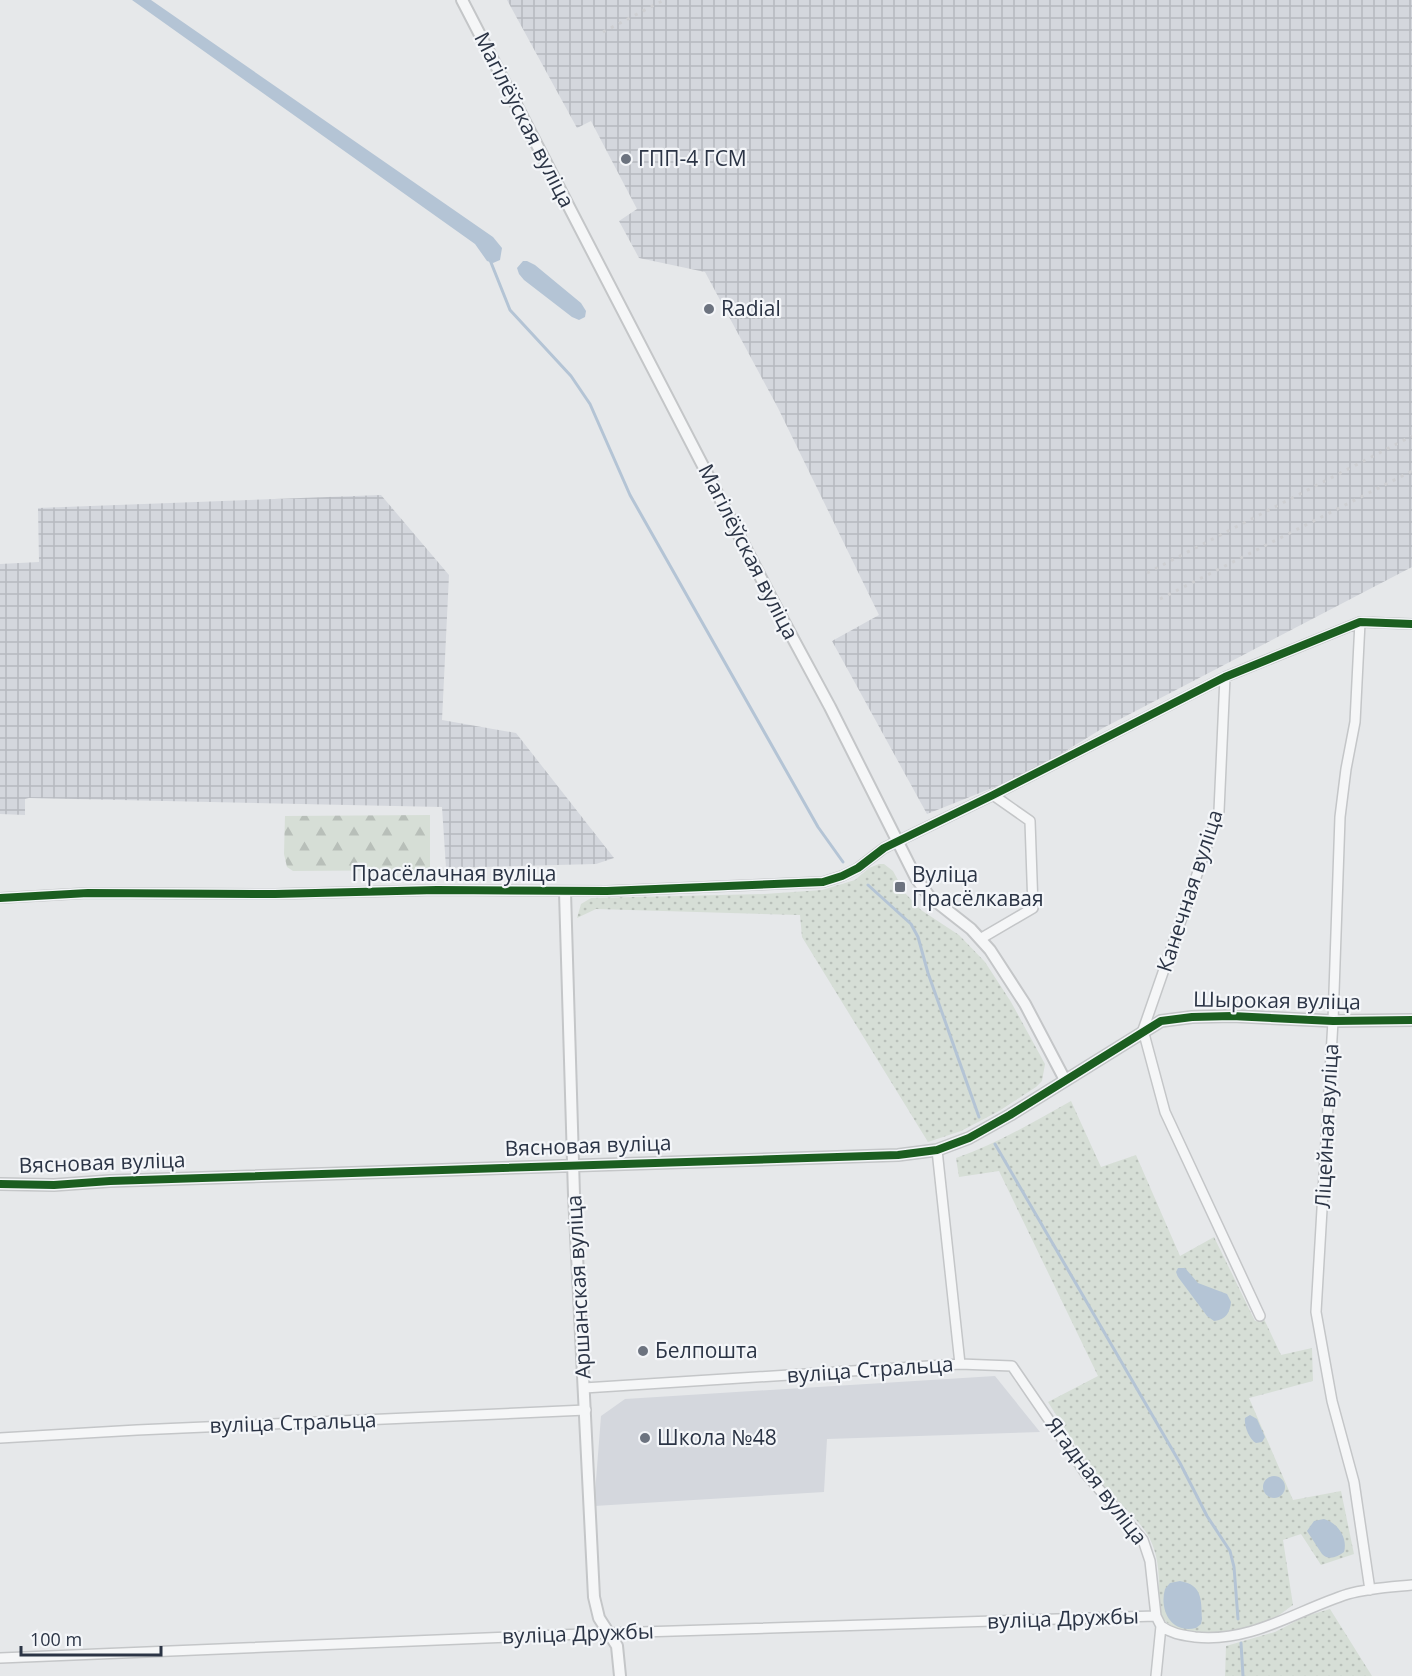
<svg xmlns="http://www.w3.org/2000/svg" width="1412" height="1676" font-family="'Open Sans',sans-serif">
<defs>
<pattern id="industrial-grid" width="8" height="8" patternUnits="userSpaceOnUse" patternTransform="scale(1.5)"><rect width="8" height="8" fill="#d4d7dd"/><path d="M0 4h8M4 0v8" fill="none" stroke="#b6b9bf"/></pattern>
<pattern id="grass-dots" width="8" height="8" patternUnits="userSpaceOnUse" patternTransform="scale(1.5)"><rect width="8" height="8" fill="#d6ded6"/><path d="M2 2h.1M6 6h.1" fill="none" stroke="#b8bfb9" stroke-width="1.8" stroke-linecap="round"/></pattern>
<pattern id="forest-firs" width="22" height="20" patternUnits="userSpaceOnUse" patternTransform="scale(1.5)"><rect width="22" height="20" fill="#d6ded6"/><path d="M5 1l3.5 6h-7zM16 11l3.5 6h-7z" fill="#b8bfb9"/></pattern>
</defs>
<rect width="100%" height="100%" fill="#e6e8ea"/>
<path fill="#d4d7dd" d="M 995,1376 L 1040,1432 L 827,1439 L 824,1492 L 594,1506 L 601,1416 L 625,1399 Z"/>
<path fill="url(#industrial-grid)" d="M 507,0 L 1412,0 L 1412,567 L 1103,728 L 1030,773 L 927,814 L 832,641 L 879,615 L 778,408 L 705,272 L 639,258 L 619,221 L 637,209 L 591,121 L 577,128 Z
M 381,495 L 449,575 L 442,720 L 516,733 L 614,858 L 596,864 L 446,868 L 442,807 L 29,798 L 25,799 L 25,815 L 0,814 L 0,564 L 39,562 L 38,508 Z"/>
<path fill="url(#grass-dots)" d="M 879,864 L 884,864 L 893,871 L 905,893 L 921,910 L 959,935 L 985,962 L 1011,1002 L 1045,1064 L 1042,1081 L 1036,1087 L 999,1111 L 961,1131 L 928,1142 L 802,937 L 800,915 L 596,909 L 577,918 L 581,904 L 591,898 L 764,894 L 822,890 L 855,880 L 869,868 Z
M 1071,1101 L 1101,1167 L 1136,1155 L 1180,1256 L 1214,1237 L 1255,1321 L 1264,1319 L 1281,1355 L 1312,1348 L 1313,1381 L 1249,1398 L 1293,1500 L 1341,1491 L 1354,1554 L 1321,1565 L 1301,1534 L 1283,1540 L 1293,1605 C 1283,1612 1274,1620 1262,1624 C 1240,1631 1171,1644 1161,1613 C 1159,1606 1159,1598 1159,1590 C 1159,1572 1158,1554 1149,1537 C 1138,1518 1118,1503 1104,1486 C 1083,1459 1066,1431 1048,1402 L 1098,1376 L 999,1171 L 959,1177 L 956,1158 C 997,1144 1033,1122 1071,1101 Z
M 1330,1609 L 1372,1676 L 1225,1676 L 1226,1646 L 1275,1632 L 1306,1616 Z"/>
<path fill="url(#forest-firs)" d="M 430,815 L 430,870 L 293,871 L 287,867 L 284,854 L 285,816 Z"/>
<path fill="#b4c4d5" d="M 132,0 L 151,0 L 493,237 L 502,248 L 500,260 L 493,263 L 487,261 L 475,244 Z
M 523,261 L 527,261 L 535,265 L 581,303 L 586,311 L 585,317 L 579,320 L 572,317 L 524,280 L 519,274 L 517,268 Z
M 1178,1268 L 1185,1268 L 1198,1283 L 1227,1294 L 1231,1302 C 1230,1312 1226,1320 1214,1321 L 1207,1316 L 1178,1277 L 1176,1272 Z
M 1250,1415 L 1257,1419 L 1265,1437 L 1262,1442 L 1256,1443 C 1249,1439 1244,1426 1245,1418 Z
M1263 1487a11 11 0 1 1 22 0a11 11 0 1 1-22 0Z
M 1324,1519 C 1338,1523 1348,1538 1344,1552 C 1337,1557 1329,1561 1322,1554 L 1307,1531 L 1314,1521 Z
M 1180,1581 C 1203,1585 1201,1600 1202,1619 L 1201,1624 L 1196,1628 C 1171,1634 1159,1610 1165,1589 L 1170,1583 Z"/>
<g fill="none" stroke-linecap="round" stroke-linejoin="round">
<path stroke="#b4c4d5" stroke-width="3" d="M 490,260 L 510,310 L 571,376 L 590,404 L 630,495 L 818,827 L 843,862
M 868,885 L 911,924 L 918,937 L 928,973 L 979,1117
M 995,1144 L 1180,1463 L 1207,1516 L 1230,1551 L 1234,1567 L 1238,1619
M 1241,1643 L 1243,1676"/>
<g stroke="#c4c6c8" stroke-width="12">
<path id="minor" d="M 1360,622 L 1355,722 L 1346,769 L 1340,817 L 1333,1021 L 1316,1312 L 1332,1401 L 1354,1482 L 1370,1590
M 1225,677 L 1219,811 L 1143,1030 L 1165,1112 L 1260,1316
M 0,898 L 88,893 L 275,894 L 437,890 L 607,891 L 823,882 L 842,876 L 858,868 L 884,848 L 993,795 L 1225,677 L 1360,622 L 1412,624
M 980,939 L 1033,908 L 1030,821 L 993,795
M 937,1150 L 960,1364
M 584,1388 L 960,1364 L 1012,1366 L 1086,1474 L 1143,1540 L 1150,1561 L 1156,1616 L 1161,1626 L 1156,1676
M 0,1438 L 137,1430 L 586,1410
M 1161,1626 C 1172,1634 1182,1635 1195,1637 C 1252,1643 1297,1610 1348,1594 C 1369,1588 1391,1587 1412,1585
M 0,1658 L 608,1633 L 1156,1616"/>
</g>
<g stroke="#c4c6c8" stroke-width="14">
<path id="tertiary" d="M 462,0 L 776,607 L 830,707 L 916,878 L 929,896 L 971,929 L 990,950 L 1025,1004 L 1065,1080
M 565,892 L 574,1195 L 594,1597 L 599,1618 L 617,1646 L 620,1676
M 0,1184 L 54,1185 L 110,1181 L 898,1155 L 937,1150 L 969,1138 L 1010,1115 L 1161,1021 L 1192,1017 L 1232,1016 L 1333,1021 L 1412,1020"/>
</g>
<use href="#minor" stroke="#f5f6f7" stroke-width="9"/>
<use href="#tertiary" stroke="#f5f6f7" stroke-width="10"/>
<path stroke="#cecfd2" stroke-width="3" stroke-dasharray="3 6" stroke-linecap="butt" d="M 603,32 L 664,0
M 1147,573 L 1412,436
M 1160,599 L 1412,471"/>
<g stroke="#f4f6f9" stroke-width="11">
<path id="cycleway" d="M 0,898 L 88,893 L 275,894 L 437,890 L 607,891 L 823,882 L 842,876 L 858,868 L 884,848 L 993,795 L 1225,677 L 1360,622 L 1412,624
M 0,1184 L 54,1185 L 110,1181 L 898,1155 L 937,1150 L 969,1138 L 1010,1115 L 1161,1021 L 1192,1017 L 1232,1016 L 1333,1021 L 1412,1020"/>
</g>
<use href="#cycleway" stroke="#1b5e20" stroke-width="8"/>
</g>
<g fill="#6c737f" stroke="#f4f6f9" stroke-width="2">
<circle cx="626" cy="159" r="6"/>
<circle cx="709" cy="309" r="6"/>
<rect x="894" y="881" width="12" height="12" rx="3"/>
<circle cx="643" cy="1351" r="6"/>
<circle cx="645" cy="1438" r="6"/>
</g>
<g text-anchor="middle" stroke-width="4.5" stroke-linejoin="round" paint-order="stroke">
<g font-size="21" fill="#2b3445" stroke="#f4f6f9">
<text transform="translate(524 120) rotate(63)" y="7">Магілёўская вуліца</text>
<text transform="translate(748 552) rotate(63)" y="7">Магілёўская вуліца</text>
<text x="454" y="881">Прасёлачная вуліца</text>
<text transform="translate(1190 891) rotate(-72)" y="7">Канечная вуліца</text>
<text transform="translate(1277 1001) rotate(1)" y="7">Шырокая вуліца</text>
<text transform="translate(1327 1126) rotate(-87)" y="7">Ліцейная вуліца</text>
<text transform="translate(588 1146) rotate(-2)" y="7">Вясновая вуліца</text>
<text transform="translate(102 1163) rotate(-2)" y="7">Вясновая вуліца</text>
<text transform="translate(579 1287) rotate(-93)" y="7">Аршанская вуліца</text>
<text transform="translate(870 1370) rotate(-4)" y="7">вуліца Стральца</text>
<text transform="translate(293 1423) rotate(-2)" y="7">вуліца Стральца</text>
<text transform="translate(1096 1481) rotate(53)" y="7">Ягадная вуліца</text>
<text transform="translate(1063 1619) rotate(-2)" y="7">вуліца Дружбы</text>
<text transform="translate(578 1634) rotate(-2)" y="7">вуліца Дружбы</text>
</g>
<g font-size="21" fill="#2b3445" stroke="#f4f6f9" text-anchor="start">
<text x="638" y="166">ГПП-4 ГСМ</text>
<text x="721" y="316">Radial</text>
<text x="912" y="882">Вуліца<tspan x="912" dy="24">Прасёлкавая</tspan></text>
<text x="655" y="1358">Белпошта</text>
<text x="657" y="1445">Школа №48</text>
</g>
</g>
<path d="M21 1646v9h140v-9" fill="none" stroke="#2b3445" stroke-width="3"/>
<text x="30" y="1646" font-size="18" fill="#2b3445" stroke="#f4f6f9" stroke-width="4.5" paint-order="stroke">100 m</text>
</svg>
